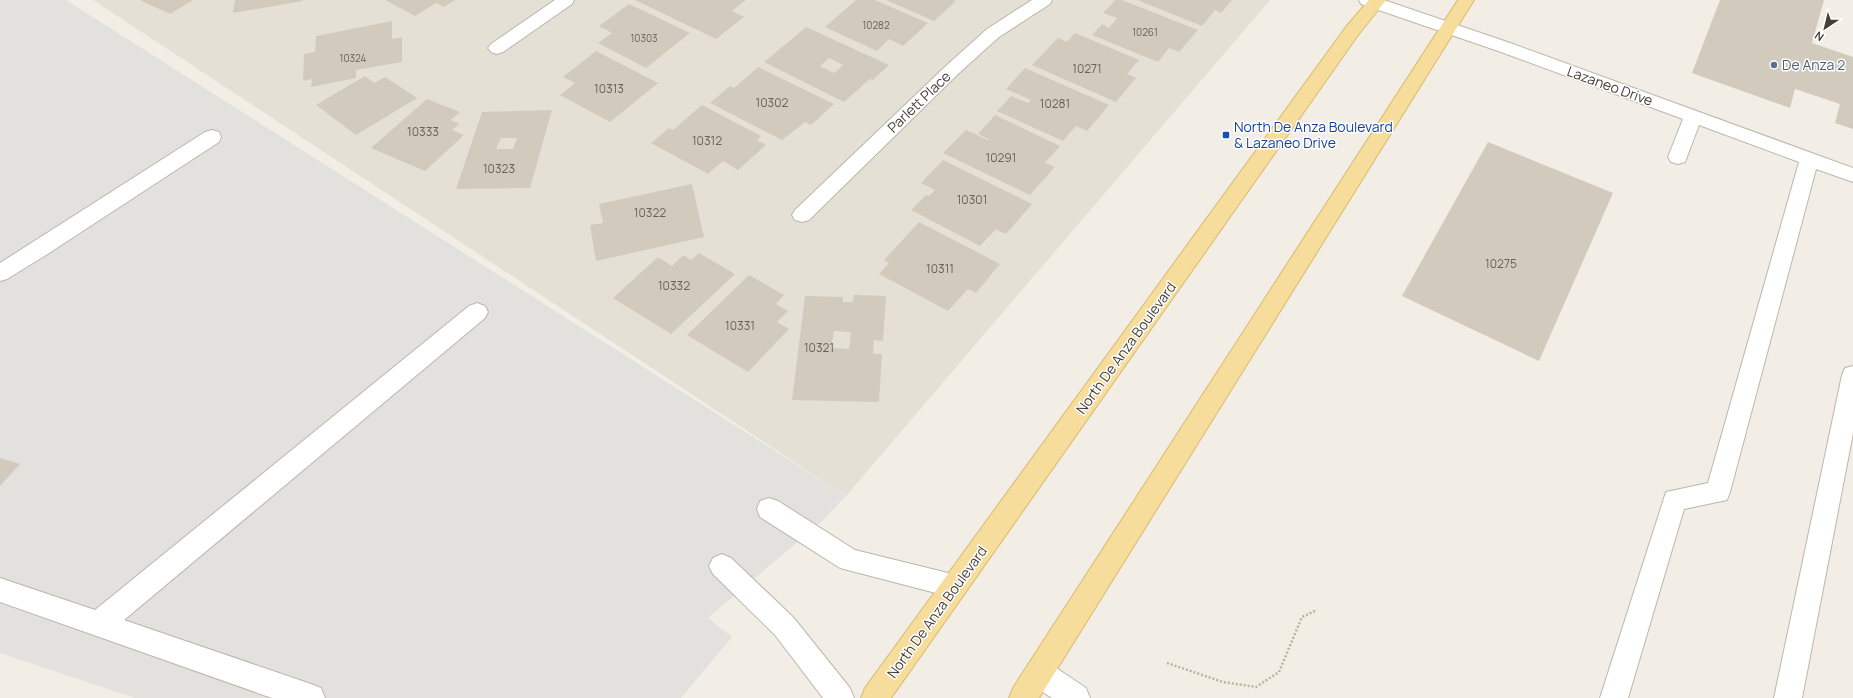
<svg xmlns="http://www.w3.org/2000/svg" width="1853" height="698" font-family="Manrope,sans-serif">
<rect width="100%" height="100%" fill="#f2eee6"/>
<path fill="#e5e0d5" d="M 93,0 L 1270,0 L 846,496 Z"/>
<path fill="#e3e1de" d="M 0,0 L 66,0 L 846,496 L 821,522 L 708,618 L 732,637 L 681,698 L 135,698 L 0,653 Z"/>
<path fill="#d2cabd" fill-rule="evenodd" d="M 140,0 L 193,0 L 170,14 Z
M 235,0 L 303,0 L 303,1 L 233,13 Z
M 385,0 L 455,0 L 444,7 L 436,3 L 415,16 Z
M 635,0 L 746,0 L 732,11 L 744,17 L 716,39 Z
M 856,0 L 875,0 L 928,23 L 903,46 L 889,39 L 877,51 L 825,27 Z
M 886,0 L 953,0 L 956,1 L 934,21 Z
M 1115,0 L 1122,0 L 1198,30 L 1179,52 L 1169,48 L 1158,62 L 1092,35 L 1102,24 L 1109,28 L 1117,18 L 1103,13 Z
M 1137,0 L 1232,0 L 1221,13 L 1215,10 L 1202,26 Z
M 1720,0 L 1824,0 L 1812,43 L 1853,57 L 1853,129 L 1835,123 L 1840,104 L 1795,89 L 1790,108 L 1692,73 Z
M 629,4 L 690,33 L 646,68 L 598,43 L 612,33 L 599,26 Z
M 392,21 L 392,39 L 402,37 L 402,62 L 356,70 L 356,78 L 311,87 L 312,79 L 303,81 L 304,54 L 315,52 L 316,36 Z
M 806,27 L 889,65 L 873,80 L 870,79 L 844,102 L 764,62 ZM 829,58 L 843,65 L 834,73 L 820,66 Z
M 1075,33 L 1139,60 L 1127,74 L 1136,78 L 1116,102 L 1032,65 L 1058,38 L 1067,42 Z
M 596,51 L 658,83 L 610,122 L 560,95 L 575,83 L 563,77 Z
M 758,67 L 834,104 L 811,125 L 805,122 L 782,140 L 710,103 L 730,86 L 734,88 Z
M 1025,68 L 1109,105 L 1087,131 L 1076,126 L 1063,141 L 997,111 L 1011,96 L 1028,103 L 1031,100 L 1006,89 Z
M 365,76 L 374,83 L 385,77 L 417,98 L 356,135 L 316,105 Z
M 427,99 L 460,112 L 451,120 L 459,124 L 452,130 L 464,135 L 425,171 L 371,148 Z
M 702,105 L 761,136 L 757,140 L 766,145 L 738,170 L 723,161 L 708,174 L 651,143 L 669,128 L 673,130 Z
M 552,110 L 530,188 L 456,189 L 482,112 ZM 501,138 L 517,138 L 513,149 L 496,149 Z
M 995,115 L 1060,146 L 1045,163 L 1055,167 L 1030,195 L 943,153 L 966,130 L 988,140 L 989,139 L 978,134 Z
M 1488,142 L 1613,193 L 1539,361 L 1402,296 Z
M 943,160 L 1032,204 L 1006,234 L 996,229 L 980,246 L 911,210 L 926,195 L 929,196 L 935,190 L 921,183 Z
M 692,184 L 704,237 L 596,261 L 590,225 L 603,223 L 599,204 Z
M 919,222 L 1000,264 L 976,293 L 968,289 L 948,311 L 879,274 L 889,263 L 884,260 Z
M 699,253 L 735,274 L 671,334 L 613,298 L 658,257 L 672,266 L 683,255 L 691,260 Z
M 749,275 L 784,295 L 776,304 L 788,311 L 777,322 L 789,329 L 748,372 L 687,335 Z
M 854,295 L 886,296 L 883,341 L 874,340 L 873,354 L 882,354 L 879,402 L 792,400 L 805,296 L 843,297 L 843,302 L 853,302 ZM 834,331 L 851,332 L 849,349 L 831,348 Z
M 0,458 L 20,464 L 0,486 Z"/>
<g fill="none" stroke-linecap="round" stroke-linejoin="round">
<g stroke="#bcb6aa" stroke-width="2">
<path id="minor" d="M 555,0 L 574,0 L 572,4 L 503,52 L 497,54 L 491,52 L 488,48 L 491,44 Z
M 1032,0 L 1052,0 L 1050,4 L 999,37 L 959,73 L 809,220 L 802,222 L 795,220 L 792,215 L 795,210 L 947,65 L 987,29 Z
M 1359,0 L 1384,0 L 1513,44 L 1853,168 L 1853,182 L 1816,169 L 1730,492 L 1727,500 L 1684,509 L 1628,698 L 1600,698 L 1666,492 L 1708,483 L 1799,162 L 1699,125 L 1685,162 L 1678,164 L 1671,162 L 1668,157 L 1683,119 L 1501,52 L 1361,4 Z
M 212,130 L 219,132 L 221,137 L 219,142 L 46,255 L 7,279 L 0,281 L 0,263 L 205,132 Z
M 477,303 L 485,306 L 488,312 L 485,318 L 124,620 L 311,684 L 321,688 L 325,698 L 272,698 L 0,602 L 0,578 L 95,610 L 469,306 Z
M 1853,366 L 1853,433 L 1802,698 L 1774,698 L 1842,375 L 1845,368 Z
M 769,498 L 778,501 L 855,550 L 964,577 L 968,586 L 964,595 L 955,598 L 840,568 L 760,517 L 757,509 L 760,501 Z
M 722,554 L 731,558 L 793,617 L 850,688 L 854,698 L 823,698 L 775,635 L 713,574 L 709,566 L 713,558 Z
M 1039,660 L 1049,663 L 1086,688 L 1090,698 L 1052,698 L 1029,683 L 1026,673 L 1029,663 Z"/>
</g>
<g stroke="#d9ba6c" stroke-width="2">
<path id="major" d="M 1369,0 L 1386,0 L 1358,35 L 891,698 L 861,698 L 865,688 L 1346,27 Z
M 1458,0 L 1474,0 L 1039,698 L 1009,698 L 1013,688 Z"/>
</g>
<path stroke="#bdb29c" stroke-width="2.5" stroke-dasharray="2 2" stroke-linecap="butt" d="M 1167,663 L 1223,682 L 1256,687 L 1279,672 L 1302,617 L 1317,610"/>
<use href="#minor" fill="#fff" fill-rule="evenodd"/>
<use href="#major" fill="#f6dd9b" fill-rule="evenodd"/>
</g>
<circle fill="#5c6f8a" stroke="#fff" stroke-width="1.5" cx="1774" cy="65" r="4"/>
<rect fill="#1a4fb4" stroke="#fff" stroke-width="1.5" x="1222" y="131" width="8" height="8" rx="2"/>
<g text-anchor="middle" stroke-width="3" stroke-linejoin="round" paint-order="stroke">
<g font-size="10" fill="#686258">
<text x="876" y="29">10282</text>
<text x="1145" y="36">10261</text>
<text x="644" y="42">10303</text>
<text x="353" y="62">10324</text>
</g>
<g font-size="12" fill="#686258">
<text x="1087" y="73">10271</text>
<text x="609" y="93">10313</text>
<text x="772" y="107">10302</text>
<text x="1055" y="108">10281</text>
<text x="423" y="136">10333</text>
<text x="707" y="145">10312</text>
<text x="1001" y="162">10291</text>
<text x="499" y="173">10323</text>
<text x="972" y="204">10301</text>
<text x="650" y="217">10322</text>
<text x="1501" y="268">10275</text>
<text x="940" y="273">10311</text>
<text x="674" y="290">10332</text>
<text x="740" y="330">10331</text>
<text x="819" y="352">10321</text>
</g>
<g font-size="14" fill="#4e5e75" stroke="#fff" text-anchor="start">
<text x="1782" y="70">De Anza 2</text>
</g>
<g font-size="14" fill="#443f36" stroke="#fff">
<text transform="translate(1610 86) rotate(20)" y="5">Lazaneo Drive</text>
<text transform="translate(919 102) rotate(-44)" y="5">Parlett Place</text>
<text transform="translate(1126 348) rotate(-54)" y="5">North De Anza Boulevard</text>
<text transform="translate(937 612) rotate(-54)" y="5">North De Anza Boulevard</text>
</g>
<g font-size="14" fill="#164399" stroke="#fff" text-anchor="start">
<text x="1234" y="132">North De Anza Boulevard<tspan x="1234" dy="16">&amp; Lazaneo Drive</tspan></text>
</g>
</g>
<g transform="translate(1825 28) rotate(215)" stroke="#ffffff" stroke-width="3" paint-order="stroke">
<path d="M0-3L7 15L0 10L-7 15Z" fill="#443f36"/>
<text y="-6" font-size="11" font-weight="bold" text-anchor="middle" fill="#443f36">N</text>
</g>
</svg>
